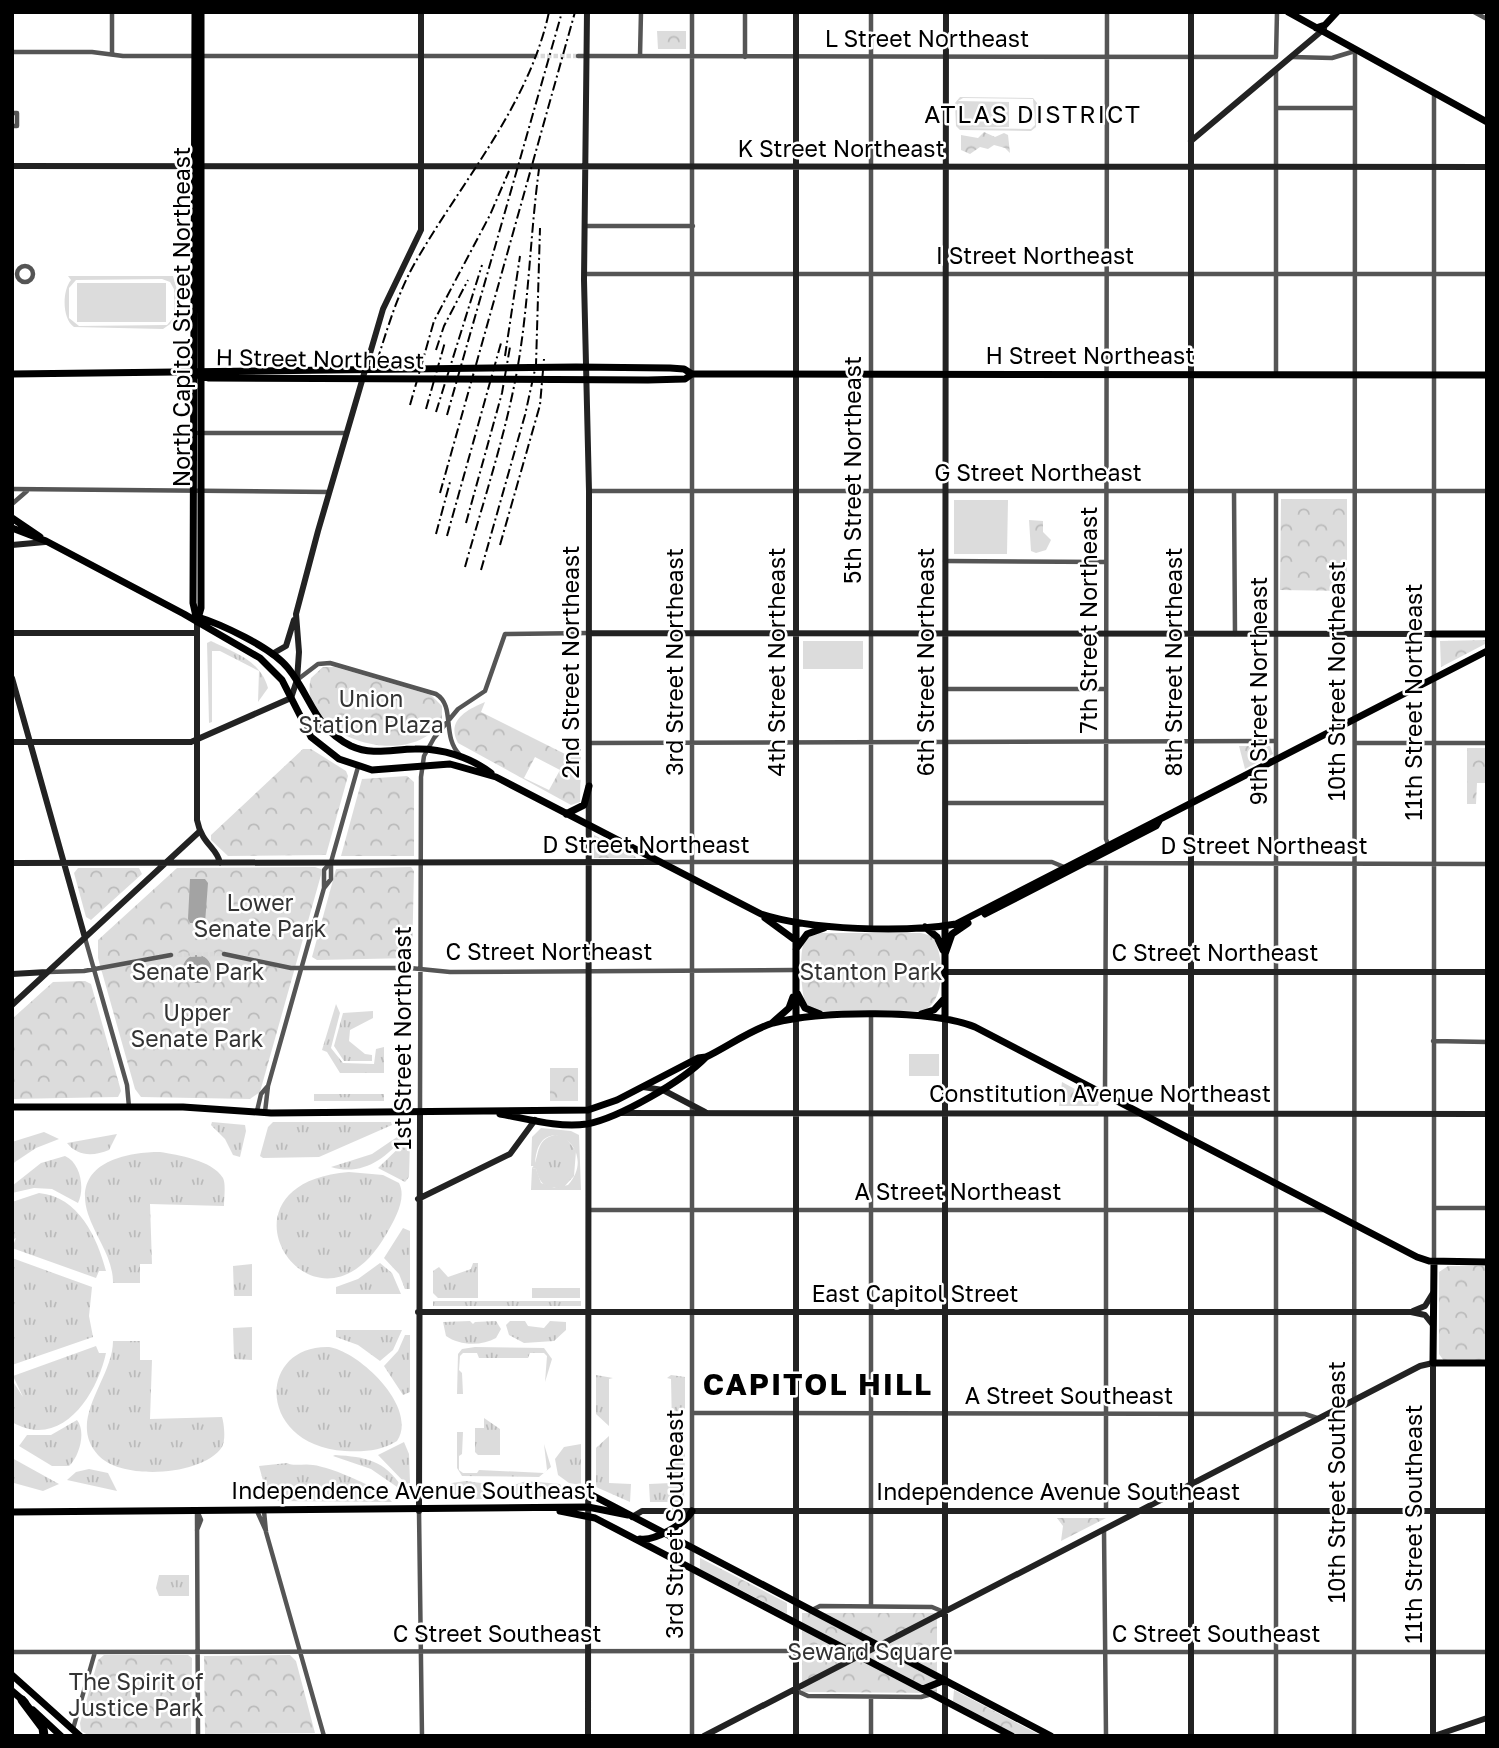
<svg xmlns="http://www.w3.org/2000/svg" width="1499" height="1748" font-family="'Golos Text',sans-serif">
<defs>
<pattern id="grass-tufts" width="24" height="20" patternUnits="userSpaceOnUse" patternTransform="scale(1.75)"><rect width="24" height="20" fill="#dcdcdc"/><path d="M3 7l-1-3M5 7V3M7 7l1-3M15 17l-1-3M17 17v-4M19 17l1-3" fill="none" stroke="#bbb"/></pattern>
<pattern id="park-crowns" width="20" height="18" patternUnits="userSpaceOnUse" patternTransform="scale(1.75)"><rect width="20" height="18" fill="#dcdcdc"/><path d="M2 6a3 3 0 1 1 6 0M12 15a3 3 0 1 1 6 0" fill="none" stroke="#bbb"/></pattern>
</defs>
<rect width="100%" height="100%" fill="#fff"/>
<path fill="url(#grass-tufts)" d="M 211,641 C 235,653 260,660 268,688 L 258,702 L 259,671 L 220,651 L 212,651 L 212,722 L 209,723 L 207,643 Z
M 336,1004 L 340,1013 L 331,1048 L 343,1063 L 374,1064 L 376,1049 L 384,1047 L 384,1073 L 340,1073 L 327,1052 L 322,1050 Z
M 373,1011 L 373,1018 L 350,1030 L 349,1041 L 365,1054 L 372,1055 L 372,1061 L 344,1061 L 334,1046 L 343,1013 Z
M 314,1094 L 384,1094 L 384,1101 L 314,1101 Z
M 212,1122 L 245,1125 L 246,1131 L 240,1157 L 233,1155 L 225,1139 L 211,1125 Z
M 273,1122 L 391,1122 L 392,1125 L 319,1157 L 263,1158 L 260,1156 L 268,1127 Z
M 44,1132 L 59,1139 L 36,1148 L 12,1164 L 12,1142 Z
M 117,1134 L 109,1150 C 94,1156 78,1157 67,1143 Z
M 400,1135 L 403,1137 C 385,1160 361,1176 331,1167 L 372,1154 Z
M 555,1135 L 565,1137 L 576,1151 L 574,1176 L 563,1188 C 546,1189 540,1185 536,1169 L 532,1168 C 540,1159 534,1139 555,1135 Z
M 407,1140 L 410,1141 L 409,1177 L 405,1182 L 378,1168 Z
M 160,1152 C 178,1155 212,1160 223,1178 C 226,1184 224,1198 224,1206 L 150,1204 L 152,1264 L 140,1264 L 140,1283 L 113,1283 C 113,1257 96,1238 88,1214 C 72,1164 123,1152 160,1152 Z
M 65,1156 C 81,1163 85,1189 78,1203 L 52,1189 L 34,1188 L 12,1193 L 12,1186 L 41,1163 Z
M 349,1172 L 383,1175 L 399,1183 C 407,1198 395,1219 387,1233 C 316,1359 200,1184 349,1172 Z
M 39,1193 C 79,1197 97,1237 106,1271 L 99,1271 L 96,1278 L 12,1248 L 16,1238 L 12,1240 L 12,1202 Z
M 403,1228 L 410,1231 L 410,1289 L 405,1289 L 399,1274 L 384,1258 Z
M 12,1258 L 92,1287 L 89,1316 L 93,1337 L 12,1365 Z
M 380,1263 L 392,1273 L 401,1294 L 336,1294 L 336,1287 L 358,1279 Z
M 473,1263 L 478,1263 L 478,1298 L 438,1298 L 433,1293 L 433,1271 L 439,1267 L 448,1277 L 471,1269 Z
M 252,1264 L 252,1296 L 234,1296 L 233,1266 Z
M 433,1301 L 581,1301 L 581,1306 L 433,1306 Z
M 470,1321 L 473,1324 L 475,1322 L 496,1321 L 501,1329 L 496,1338 C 482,1346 460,1346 446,1336 L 443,1322 Z
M 510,1321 L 525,1321 L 528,1326 L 544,1328 L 550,1321 L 566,1322 L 566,1330 L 554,1341 L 524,1343 L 509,1335 L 506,1325 Z
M 252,1327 L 252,1360 L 234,1359 L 233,1328 Z
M 336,1330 L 402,1330 L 393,1350 L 380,1361 L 358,1345 L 336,1337 Z
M 405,1335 L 410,1335 L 410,1392 L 403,1395 L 384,1366 L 398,1351 Z
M 113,1341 L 140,1341 L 140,1360 L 152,1360 L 150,1419 L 222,1417 C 224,1423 226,1440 222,1447 C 203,1476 121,1481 98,1455 C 66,1420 113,1379 113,1341 Z
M 96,1346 L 99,1353 L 106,1353 C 97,1395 61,1451 12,1422 L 12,1380 L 23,1397 L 13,1376 Z
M 329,1347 C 360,1352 419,1408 397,1441 C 381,1451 364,1452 345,1451 C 256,1445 257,1345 329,1347 Z
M 475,1347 L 544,1348 L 552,1359 L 545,1382 L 547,1356 L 544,1353 L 530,1353 L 528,1358 L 479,1358 L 477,1353 L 463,1353 L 460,1356 L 459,1370 L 462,1373 L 463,1394 L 457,1394 L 458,1354 L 462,1349 Z
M 596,1375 L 613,1378 L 609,1379 L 609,1426 L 596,1414 Z
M 671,1375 L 685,1377 L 685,1415 L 677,1418 L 672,1426 L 671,1379 L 667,1378 Z
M 484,1418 L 500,1429 L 500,1455 L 478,1455 L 475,1452 L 475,1428 L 484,1428 Z
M 77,1420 C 86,1431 80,1456 69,1466 L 52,1466 L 19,1446 L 27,1435 L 51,1435 Z
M 457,1432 L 463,1432 L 462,1454 L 459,1456 L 459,1470 L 463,1473 L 477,1473 L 479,1470 L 544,1473 L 547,1470 L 544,1444 L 551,1467 L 539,1477 L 462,1476 L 457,1468 Z
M 609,1436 L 609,1483 L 631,1484 L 630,1502 L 596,1487 L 596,1448 Z
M 671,1437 L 685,1447 L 684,1502 L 650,1502 L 649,1484 L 671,1483 Z
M 404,1442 L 409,1454 L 410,1483 L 406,1484 L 378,1455 Z
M 581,1444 L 581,1485 L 569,1483 L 558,1475 L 555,1459 L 564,1447 Z
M 335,1455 C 366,1457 384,1460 402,1487 L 400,1489 L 371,1469 L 333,1456 Z
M 12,1458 L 59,1484 L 43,1491 L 14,1483 Z
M 287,1463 C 295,1467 303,1463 313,1465 C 331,1467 383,1489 392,1502 L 273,1501 L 267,1495 L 259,1466 Z
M 89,1469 L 108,1473 L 117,1491 L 67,1480 L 76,1472 Z
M 466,1481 L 496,1485 L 494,1499 L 475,1499 L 472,1496 L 469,1499 L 453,1499 L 444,1490 L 452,1483 Z
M 526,1481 L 560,1484 L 566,1496 L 560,1499 L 532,1496 L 512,1499 L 511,1486 Z
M 159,1575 L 189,1575 L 189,1596 L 159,1596 L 156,1588 Z"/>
<path fill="url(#park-crowns)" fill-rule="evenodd" d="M 657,31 L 686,31 L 686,49 L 658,49 Z
M 984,132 L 995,137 L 1004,133 L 1008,135 L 1010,153 L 1005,148 L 994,145 L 988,149 L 980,147 L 970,154 L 961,150 L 961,135 L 978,138 Z
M 1281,499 L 1347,499 L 1347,591 L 1280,590 Z
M 1029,520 L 1043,521 L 1043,532 L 1051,540 L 1046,550 L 1036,553 L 1031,551 Z
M 1487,640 L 1487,643 L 1441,667 L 1440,641 Z
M 323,667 L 335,667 L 431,695 L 442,706 L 442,721 C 408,774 295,734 311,678 Z
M 485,702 L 481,712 L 569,756 L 569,749 L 581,749 L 580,802 L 571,805 L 458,743 C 446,721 466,710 485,702 ZM 535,757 L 560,770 L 549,790 L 524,778 Z
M 1239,746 L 1270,746 L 1273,754 L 1245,769 Z
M 1467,748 L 1487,748 L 1486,783 L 1477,783 L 1476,804 L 1467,804 Z
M 303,749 L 311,749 L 346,771 L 348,776 L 326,855 L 228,856 L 211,840 L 211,835 Z
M 407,776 L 414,782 L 414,856 L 341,856 L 362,779 Z
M 594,835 L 635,856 L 636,858 L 594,858 Z
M 315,867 L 321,869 L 321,875 L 260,1092 L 250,1099 L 141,1097 L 135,1089 L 98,958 L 98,940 L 177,868 Z
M 411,867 L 414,871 L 412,958 L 317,960 L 312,957 L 336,869 Z
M 78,868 L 139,868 L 142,874 L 91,920 L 86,917 L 74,873 Z
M 817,933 L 921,933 L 932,936 C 945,955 946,1001 923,1011 L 818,1011 L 806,1005 C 801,995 799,953 804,943 C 807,937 812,935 817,933 Z
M 53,982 L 85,981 L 91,984 L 121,1091 L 118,1097 L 12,1099 L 12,1019 Z
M 578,1068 L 578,1101 L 550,1101 L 550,1068 Z
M 1062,1082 L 1099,1102 L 1098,1106 L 1059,1106 Z
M 1448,1266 L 1487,1266 L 1487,1361 L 1444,1361 L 1439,1354 L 1439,1272 Z
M 1057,1518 L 1106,1518 L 1061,1541 L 1063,1526 Z
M 700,1558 L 787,1603 L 787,1614 L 700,1569 Z
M 802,1613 L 937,1613 L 937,1693 L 802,1692 Z
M 104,1655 L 188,1655 L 192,1658 L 191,1734 L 88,1735 L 81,1731 L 80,1723 L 98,1660 Z
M 290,1655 L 296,1661 L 315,1733 L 205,1734 L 204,1656 Z
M 954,1690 L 1042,1736 L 1019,1736 L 953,1701 Z"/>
<path fill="#dcdcdc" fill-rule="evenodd" d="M 960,97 L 1033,98 L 1037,103 L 1036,127 L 1031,131 L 960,130 L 956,126 L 955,103 ZM 963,98 L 1033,99 L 1035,125 L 1031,129 L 960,128 L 1009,127 L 1009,102 L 958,101 Z
M 68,276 L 173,276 L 177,290 L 176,320 L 163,329 L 74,327 C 62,319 62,291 71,280 ZM 162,279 L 170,282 L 174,289 L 174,317 L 167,325 L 79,326 L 69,318 L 69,288 L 76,280 Z
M 77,283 L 166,283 L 166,322 L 77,322 Z
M 954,500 L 1008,500 L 1007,554 L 954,554 Z
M 803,641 L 863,641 L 863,669 L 803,669 Z
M 909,1054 L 939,1054 L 939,1076 L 909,1076 Z
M 541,1128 L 571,1131 L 579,1135 L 581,1190 L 531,1190 L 532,1168 L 536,1169 L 541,1183 L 555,1188 L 568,1185 C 602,1147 536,1106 535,1166 L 531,1166 L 532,1137 Z
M 532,1288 L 580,1288 L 580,1298 L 532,1298 Z"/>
<path fill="#a3a3a3" d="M 190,879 L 205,879 L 208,883 L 205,923 L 190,923 L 188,919 Z
M183 969a14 14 0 1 1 28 0a14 14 0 1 1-28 0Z"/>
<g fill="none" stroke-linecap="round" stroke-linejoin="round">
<path stroke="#d9d9d9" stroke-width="4.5" stroke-dasharray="4.5 2" stroke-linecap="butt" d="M 534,56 L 578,56
M 171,955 L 224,954"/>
<path stroke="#555" stroke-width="4.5" d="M 1107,12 L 1106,839 L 1109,847
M 1474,12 L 1487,19
M 12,52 L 92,52 L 123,56 L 534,56
M 112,54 L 112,12
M 578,56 L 1276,57 L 1277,12
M 640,56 L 641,12
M 745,57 L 745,12
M 1292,57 L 1332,58 L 1355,51 L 1354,1736
M 1276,71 L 1276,374
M 1276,108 L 1355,108
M 12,113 L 17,113 L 17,126 L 12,126
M 585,226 L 693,226
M17 274a8 8 0 1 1 16 0a8 8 0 1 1-16 0Z
M 584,274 L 1487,274
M 198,433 L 347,433
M 12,489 L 329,492
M 589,491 L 1487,491
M 1234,491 L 1235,634
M 12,504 L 27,491
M 945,561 L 1106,562
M 297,680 L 318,664 L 330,663 L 436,694 C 456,706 441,736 460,755
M 946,689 L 1106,689
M 307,731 L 325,727
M 589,743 L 1276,741
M 1355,743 L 1487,743
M 945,803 L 1106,803
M 664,862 L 1052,862 L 1064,867
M 1088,863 L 1487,864
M 324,888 L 324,870 L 331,862 L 358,767
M 871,927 L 871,12
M 85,938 L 127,1085 L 129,1107
M 224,954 L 291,968 L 410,968 L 450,972 L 795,970
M 48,972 L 84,971 L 171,955
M 871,1016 L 871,1606
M 1433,1041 L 1487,1042
M 1105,1094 L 1106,863
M 257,1111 L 261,1094 L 267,1087
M 265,1112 L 268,1086 L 324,888 L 331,879 L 331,862
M 420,1112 L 421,777 L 424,756 L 434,738 L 458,709 L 485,691 L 505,634 L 589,633
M 1434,1208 L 1487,1208
M 589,1210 L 1323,1210
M 1434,1261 L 1434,93
M 693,1413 L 1284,1414 L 1305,1414 L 1317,1418
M 257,1511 L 266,1531
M 264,1511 L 266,1532 L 324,1736
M 419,1511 L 422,1736
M 1106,1511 L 1106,1114
M 197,1512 L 198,1736
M 197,1530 L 201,1520 L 198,1513
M 1104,1530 L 1106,1736
M 812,1610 L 820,1606 L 932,1607 L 944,1612
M 12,1652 L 796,1651
M 945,1652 L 1487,1652
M 797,1691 L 808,1696 L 921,1697 L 932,1694
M 871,1697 L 871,1736
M 73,1729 L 95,1652
M 692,1736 L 692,12
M 1276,1736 L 1276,491"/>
<path stroke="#222" stroke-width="6" d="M 587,12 L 584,280 L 589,491 L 588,1736
M 1191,141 L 1324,29
M 12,166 L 1487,167
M 12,545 L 45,542
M 197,622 L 197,820 C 202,845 217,847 220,863
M 12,633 L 197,633
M 589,633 L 1433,634
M 272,654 L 286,646 L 294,620
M 12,678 L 85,938
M 12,742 L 191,742 L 291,698 L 297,680 L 299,652 L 296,614 L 318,531 L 383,309 L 421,230 L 421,12
M 12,863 L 660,862
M 796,924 L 796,12
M 945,926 L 946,12
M 944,972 L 1487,972
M 12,974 L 47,972
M 12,1005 L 199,832
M 796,1018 L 796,1736
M 945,1018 L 945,1736
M 643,1087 L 663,1090 L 705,1112
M 621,1113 L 1487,1114
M 418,1199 L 510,1154 L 535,1120
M 1413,1311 L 1425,1306 L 1433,1293
M 418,1312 L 1411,1312 L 1425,1315 L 1433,1325
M 419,1511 L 420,1113
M 632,1517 L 642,1511 L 1487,1511
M 704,1736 L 1420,1366 L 1433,1363 L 1433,1736
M 1191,1736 L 1191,12
M 1434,1736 L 1487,1718"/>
<path stroke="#000" stroke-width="7" d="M 195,12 L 193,603 L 197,621
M 1288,12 L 1487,122
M 1316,28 L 1325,25 L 1337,12
M 12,374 L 576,367 L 670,368 L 684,369 L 692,374 L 1487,375
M 198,375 L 209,378 L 648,380 L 685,379 L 692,374
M 12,518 L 40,537
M 12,528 L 46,541 L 184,614 L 260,658 L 282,680 L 311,737 L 339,759 L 372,770 L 450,764 L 496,777 L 761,914 C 810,930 905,933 956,924 L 1487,651
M 195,616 C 221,624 271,647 288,668 C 311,696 314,728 351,746 C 373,756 393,749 415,749 C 441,748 470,757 491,773
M 197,622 L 201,608 L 201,12
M 1433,634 L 1487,634
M 566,814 L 584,805 L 589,786
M 985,914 L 1156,826 L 1159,821
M 765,918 L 795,940
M 796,924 L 796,1018
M 925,927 L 937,937 L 943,950
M 796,949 L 807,934 L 824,928
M 945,954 L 952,934 L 968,923
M 797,993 L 805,1008 L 820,1014
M 921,1014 L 934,1010 L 943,1000
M 945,1018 L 945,926
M 772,1023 L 789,1008 L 793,997
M 12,1107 L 183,1107 L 271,1113 L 588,1110 L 617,1100 L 698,1058 L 706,1057 C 727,1047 750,1030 773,1023 C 820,1011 931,1009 975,1027 L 1417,1257 L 1429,1261 L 1487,1262
M 500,1114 C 528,1119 558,1128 587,1124 C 619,1118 683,1081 706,1057
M 1434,1262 L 1433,1363 L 1487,1363
M 588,1493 L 1051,1736
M 560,1511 L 595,1518 L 1012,1736
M 12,1512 L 588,1507 L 628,1515
M 640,1539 C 655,1541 685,1524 692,1511
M 12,1675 L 80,1736
M 923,1689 L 945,1680
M 12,1691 L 25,1702
M 33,1710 L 61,1736"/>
<path stroke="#000" stroke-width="9" d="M 22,1700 L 43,1728 L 44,1736"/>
<path stroke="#000" stroke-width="2" stroke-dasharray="10 3.5 2 3.5" stroke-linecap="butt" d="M 436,350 L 444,326 L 468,280
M 505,356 L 520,256
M 377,361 C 388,327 398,292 416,261 C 462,181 529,105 549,12
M 410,405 L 434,321 L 490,215 L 509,171
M 426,409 L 445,342
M 436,412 L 482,265
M 447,415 L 562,12
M 440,493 L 575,12
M 466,523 L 502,393 L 510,347
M 436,534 L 450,482
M 447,536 L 501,343
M 500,545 L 540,405 L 544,359
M 465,567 C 483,502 505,437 517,371 C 529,304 530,236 539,169
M 481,570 L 525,415 L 536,365 L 540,228"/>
</g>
<g text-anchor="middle" stroke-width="5" stroke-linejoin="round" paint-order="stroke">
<g font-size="23" fill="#000" stroke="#fff">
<text x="927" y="47">L Street Northeast</text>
<text x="841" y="157">K Street Northeast</text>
<text x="1035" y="264">I Street Northeast</text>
<text transform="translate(182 317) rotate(-90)" y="8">North Capitol Street Northeast</text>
<text x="1090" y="364">H Street Northeast</text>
<text transform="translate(320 359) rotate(1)" y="8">H Street Northeast</text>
<text transform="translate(853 470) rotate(-90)" y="8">5th Street Northeast</text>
<text x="1038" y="481">G Street Northeast</text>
<text transform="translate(1089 620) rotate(-90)" y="8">7th Street Northeast</text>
<text transform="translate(571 662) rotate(-90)" y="8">2nd Street Northeast</text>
<text transform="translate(675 662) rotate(-90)" y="8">3rd Street Northeast</text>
<text transform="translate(777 662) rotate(-90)" y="8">4th Street Northeast</text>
<text transform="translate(926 662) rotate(-90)" y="8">6th Street Northeast</text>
<text transform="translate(1174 662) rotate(-90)" y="8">8th Street Northeast</text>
<text transform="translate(1337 681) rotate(-90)" y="8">10th Street Northeast</text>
<text transform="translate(1259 691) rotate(-90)" y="8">9th Street Northeast</text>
<text transform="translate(1414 702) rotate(-90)" y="8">11th Street Northeast</text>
<text x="646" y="853">D Street Northeast</text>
<text x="1264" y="854">D Street Northeast</text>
<text x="549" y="960">C Street Northeast</text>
<text x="1215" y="961">C Street Northeast</text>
<text transform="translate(403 1038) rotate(-90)" y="8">1st Street Northeast</text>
<text x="1100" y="1102">Constitution Avenue Northeast</text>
<text x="958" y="1200">A Street Northeast</text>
<text x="915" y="1302">East Capitol Street</text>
<text x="1069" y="1404">A Street Southeast</text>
<text transform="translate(1337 1482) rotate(-90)" y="8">10th Street Southeast</text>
<text x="413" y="1499">Independence Avenue Southeast</text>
<text x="1058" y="1500">Independence Avenue Southeast</text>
<text transform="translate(675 1524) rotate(-90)" y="8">3rd Street Southeast</text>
<text transform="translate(1414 1524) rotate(-90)" y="8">11th Street Southeast</text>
<text x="497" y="1642">C Street Southeast</text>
<text x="1216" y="1642">C Street Southeast</text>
</g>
<g font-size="23" fill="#333" stroke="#fff">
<text x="371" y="707">Union<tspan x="371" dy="26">Station Plaza</tspan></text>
<text x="260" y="911">Lower<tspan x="260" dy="26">Senate Park</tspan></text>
<text x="198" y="980">Senate Park</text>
<text x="871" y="980">Stanton Park</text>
<text x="197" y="1021">Upper<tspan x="197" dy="26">Senate Park</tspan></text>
<text x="870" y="1660">Seward Square</text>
<text x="136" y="1690">The Spirit of<tspan x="136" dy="26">Justice Park</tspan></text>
</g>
<g font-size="24" letter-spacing="2" fill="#000" stroke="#fff">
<text x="1033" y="123">ATLAS DISTRICT</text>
</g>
<g font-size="30" font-weight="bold" letter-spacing="2" fill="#000" stroke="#fff">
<text x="818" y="1395">CAPITOL HILL</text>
</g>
</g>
<rect width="1499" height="1748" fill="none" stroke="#000000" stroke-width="28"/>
</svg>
